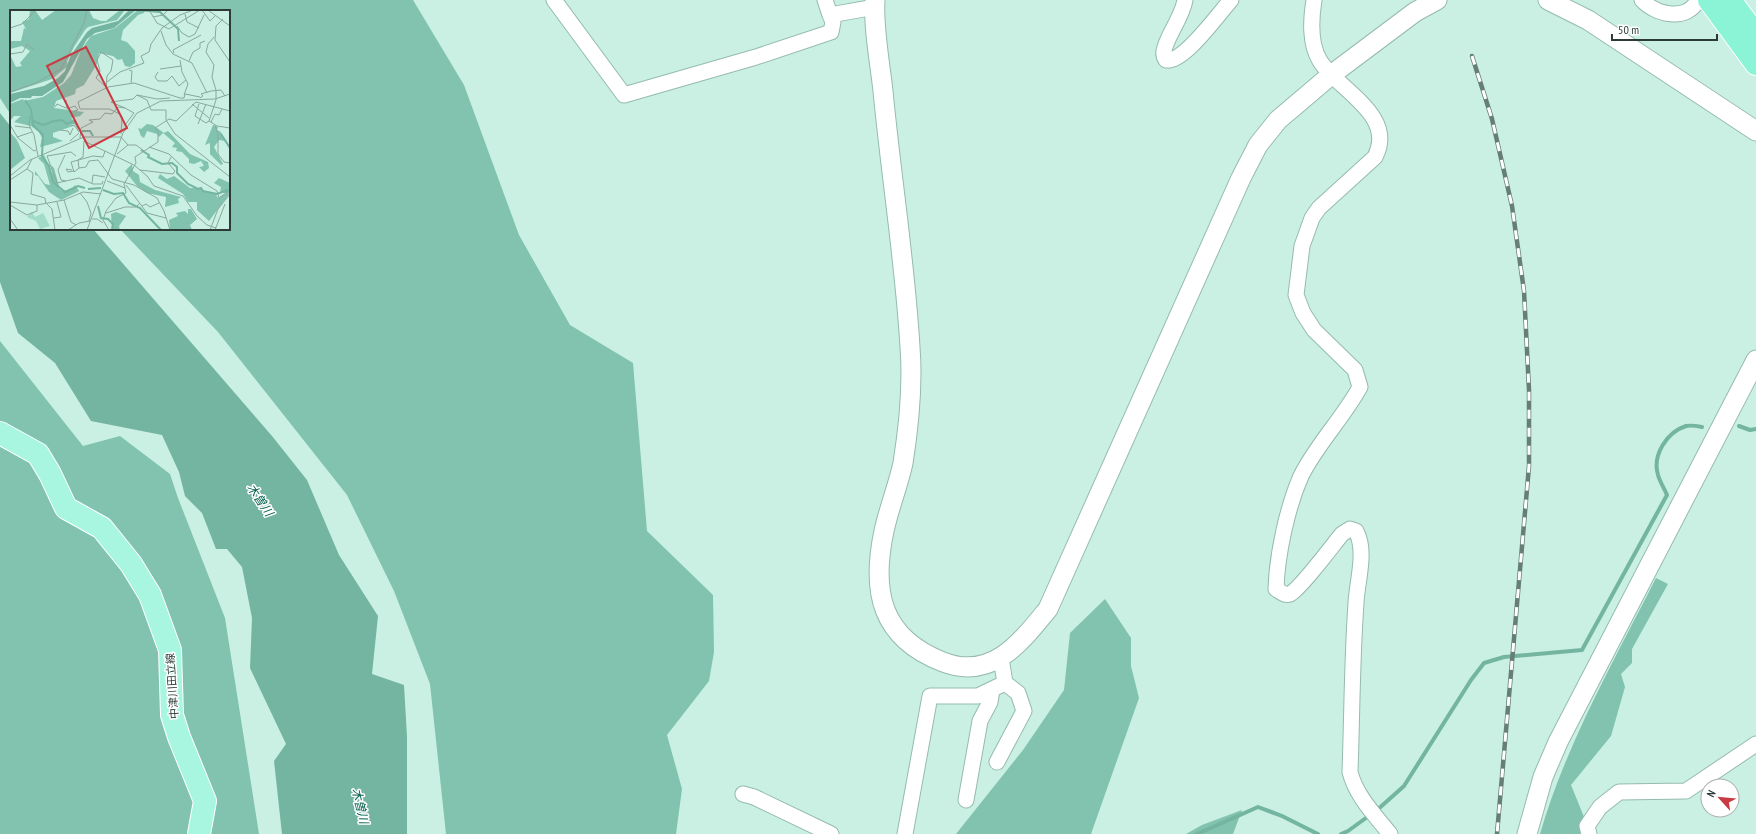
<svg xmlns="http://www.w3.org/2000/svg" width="1756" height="834" font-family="'PT Sans Narrow','Noto Sans JP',sans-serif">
<rect width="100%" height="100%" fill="#c9f0e2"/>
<path fill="#81c3ae" d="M 0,0 L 413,0 L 464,85 L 519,235 L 570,325 L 633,363 L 647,531 L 713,595 L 714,652 L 709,681 L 667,735 L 682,789 L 676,834 L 446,834 L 430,684 L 394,591 L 347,495 L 218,332 L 120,229 L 229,229 L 229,11 L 11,11 L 11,115 L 0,98 Z
M 0,341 L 83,446 L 120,436 L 170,474 L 178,498 L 225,618 L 259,834 L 0,834 Z
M 1656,578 L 1668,584 L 1632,649 L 1632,663 L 1621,674 L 1625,687 L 1611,736 L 1571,785 L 1584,817 L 1582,834 L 1540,834 C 1566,744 1614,661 1656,578 Z
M 1105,599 L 1131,638 L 1131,666 L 1139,698 L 1091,834 L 956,834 L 1023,750 L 1064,690 L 1070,633 Z
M 1242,810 L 1233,834 L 1186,834 L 1202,825 Z"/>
<path fill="#73b5a0" d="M 0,113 L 11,127 L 11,229 L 93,229 L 272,436 L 307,480 L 339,555 L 378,616 L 372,674 L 404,685 L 407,737 L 407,834 L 282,834 L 274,761 L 286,744 L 250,668 L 252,618 L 242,567 L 227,549 L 216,549 L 202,513 L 185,496 L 179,472 L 162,435 L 91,421 L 55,363 L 18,333 L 0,282 Z"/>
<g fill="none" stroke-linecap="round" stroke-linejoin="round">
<path stroke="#73b5a0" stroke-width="4" d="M 1739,426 L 1750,430 L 1756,429
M 1376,811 L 1404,786 L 1471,680 L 1484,663 L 1504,657 L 1582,650 L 1667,495 C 1664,488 1660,482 1658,475 C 1652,455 1667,432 1686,426 C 1691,425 1697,426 1702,427
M 1197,834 L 1258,807 L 1282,816 L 1318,834
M 1341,834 L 1348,831 L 1370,815"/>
<g stroke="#96bbae" stroke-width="17">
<path id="minor" d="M 554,0 L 624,95 L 756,57 L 831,32 L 833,22 L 830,15
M 825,0 L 830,15 L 875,7
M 1185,0 C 1182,18 1166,37 1164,51 C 1163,55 1164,57 1166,60 C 1184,63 1219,13 1231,0
M 1314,0 C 1311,19 1309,43 1320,61 C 1338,90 1397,115 1375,157 L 1319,208 L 1312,218 L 1302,246 L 1296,295 L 1303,313 L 1314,330 L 1355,370 L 1360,387 C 1343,418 1317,444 1301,476 C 1287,508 1277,555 1276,589 C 1281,592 1285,596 1290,594 C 1301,588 1332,546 1342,534 L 1350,529 L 1356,531 C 1367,551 1357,581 1356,603 C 1352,659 1352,716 1350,772 C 1356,796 1375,815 1390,834
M 1642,0 C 1656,15 1687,22 1698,0
M 1001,658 L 1005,683
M 743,794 L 754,797 L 831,834
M 966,800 L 980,721 L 990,702 L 992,690
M 905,834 L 930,696 L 978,696 L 1005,683 L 1018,693 L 1024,711 L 997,762
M 1589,834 L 1587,826 L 1600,807 L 1619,792 L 1686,791 L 1756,744"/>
</g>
<g stroke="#96bbae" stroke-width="21">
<path id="tertiary" d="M 875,0 C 873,27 880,63 883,91 C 891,176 905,261 910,347 C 913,385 909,425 903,463 C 898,486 889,508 884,531 C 871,592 881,638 943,662 C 992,681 1021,642 1048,609 L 1241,178 L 1258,145 L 1278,120 L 1331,75 L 1415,12 L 1437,0
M 1548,0 L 1588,20 L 1756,131
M 1527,834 L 1543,777 L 1558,742 L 1756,360"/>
</g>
<g stroke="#fff" stroke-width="24">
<path id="primary" d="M 0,433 L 38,454 L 50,474 L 66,508 L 102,528 L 131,564 L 150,595 L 170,650 L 172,715 L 179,737 L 205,801 L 199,834"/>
</g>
<g stroke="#fff" stroke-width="24">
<path id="trunk" d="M 1709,0 L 1756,64
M 1730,0 L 1756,35"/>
</g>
<use href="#minor" stroke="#fff" stroke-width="15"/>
<use href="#tertiary" stroke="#fff" stroke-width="19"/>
<use href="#primary" stroke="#a8f6e0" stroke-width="22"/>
<use href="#trunk" stroke="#8bf3d6" stroke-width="22"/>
<g stroke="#667e75" stroke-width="4.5">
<path id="rail" d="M 1472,56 L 1492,119 L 1512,206 L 1524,291 L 1529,390 L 1529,466 L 1497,834"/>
</g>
<use href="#rail" stroke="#fff" stroke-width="3" stroke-dasharray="9" stroke-linecap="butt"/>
</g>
<g text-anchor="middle" stroke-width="3" stroke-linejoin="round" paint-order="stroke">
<g font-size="11" fill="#2c3b36" stroke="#fff">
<text transform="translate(172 686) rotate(-94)" y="4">中津川田立線</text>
</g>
<g font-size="12" font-style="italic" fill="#04604c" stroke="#fff">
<text transform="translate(260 500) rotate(56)" y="4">木曽川</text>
<text transform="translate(360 806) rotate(77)" y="4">木曽川</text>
</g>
</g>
<g transform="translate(10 10)">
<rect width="220" height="220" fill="#c9f0e2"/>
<path d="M 22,202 L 25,207 L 33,203 L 40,216 L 30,219 L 26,211 L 17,207 Z" fill="#a2dcc8"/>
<path d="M 20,0 L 25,0 L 32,10 L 46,0 L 79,0 L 83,8 L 91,11 L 96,11 L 110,0 L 115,0 L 107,10 L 78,17 L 75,20 L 64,37 L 57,51 L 58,56 L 42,69 L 0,83 L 0,45 L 6,57 L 12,56 L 10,53 L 20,41 L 12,36 L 0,39 L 0,31 L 11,31 L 14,18 L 16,19 L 12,12 L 19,9 ZM 128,0 L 135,0 L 134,3 L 128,5 L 113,20 L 111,30 L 117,32 L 125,41 L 125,53 L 120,57 L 115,56 L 112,49 L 108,50 L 103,46 L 89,43 L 87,54 L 74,75 L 66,79 L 65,84 L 46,91 L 44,98 L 74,102 L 70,106 L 61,108 L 67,114 L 58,115 L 63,116 L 43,123 L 43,127 L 53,131 L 30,137 L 32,128 L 29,122 L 21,116 L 4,112 L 11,106 L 4,106 L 0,111 L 0,94 L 13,89 L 14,91 L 33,87 L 54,73 L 61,65 L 71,40 L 81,26 L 105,18 ZM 137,114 L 143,115 L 154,123 L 158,121 L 180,144 L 198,152 L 199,158 L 194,162 L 189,157 L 194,156 L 191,151 L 184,154 L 179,153 L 179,149 L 172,142 L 166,141 L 167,138 L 162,137 L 165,133 L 153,123 L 149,127 L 147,124 L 137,121 L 134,128 L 131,126 L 128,118 L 131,119 ZM 203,115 L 208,117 L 207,120 L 211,122 L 215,131 L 209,130 L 204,137 L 213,154 L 211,155 L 200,144 L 200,133 L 195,135 ZM 0,122 L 7,130 L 15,148 L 0,160 ZM 34,145 L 43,165 L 41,155 L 44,158 L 50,180 L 60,181 L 65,175 L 69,181 L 51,190 L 39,182 L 28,166 L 25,165 L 25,161 L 35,174 L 40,175 L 34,154 L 28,148 ZM 122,154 L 123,161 L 129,165 L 130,172 L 145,180 L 171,187 L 168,189 L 169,193 L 155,197 L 156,187 L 137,183 L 127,176 L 115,161 ZM 150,164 L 157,169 L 164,166 L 180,178 L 191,178 L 193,181 L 205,183 L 208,188 L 216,183 L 210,183 L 211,177 L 204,173 L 209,168 L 220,173 L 220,183 L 199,211 L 187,200 L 187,192 L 178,192 L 173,184 L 148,168 ZM 178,199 L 181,199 L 187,209 L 180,215 L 182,220 L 160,220 L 159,210 L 168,206 L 166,203 L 175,201 L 178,204 ZM 106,202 L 116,206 L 109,216 L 110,220 L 102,220 L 101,204 Z" fill="#81c3ae"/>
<path d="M 119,0 L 126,0 L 104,18 L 85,23 L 77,29 L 53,72 L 32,86 L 22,86 L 21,88 L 10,88 L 0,93 L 0,84 L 34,76 L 48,68 L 55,61 L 61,45 L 77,22 L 82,18 L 108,11 Z" fill="#73b5a0"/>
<path fill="none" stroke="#73b5a0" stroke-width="2" d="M 127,0 L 150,2 L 168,19 L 169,31M 15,90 L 21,99 L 23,115 L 33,125 L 32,146 L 39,156 L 43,172 L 55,182 L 68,176 L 75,178M 23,111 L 33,115 L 44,111 L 52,110 L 57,114 L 64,111 L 69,119M 72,121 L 80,121 L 83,126M 211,124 L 220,138M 131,140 L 139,145 L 138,147 L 152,154 L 162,153 L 167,157 L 167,163 L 178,174 L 188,179 L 191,178 L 193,181 L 207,184 L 218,180M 78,179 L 91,178M 93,180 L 104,184 L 113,183 L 119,193 L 130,198 L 151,220M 88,196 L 91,208 L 98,209 L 103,214 L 102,220"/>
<path fill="none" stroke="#8aa89d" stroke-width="1" d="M 139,0 L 147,13 L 159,19 L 190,0M 192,0 L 200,11 L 205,6M 198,0 L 220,16M 175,4 L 177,12 L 189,18M 143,7 L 153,5 L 158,0M 213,9 L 206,16 L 205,30 L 220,52M 167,16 L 172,23 L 179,27 L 185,24 L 194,5M 0,18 L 12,14 L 26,0M 151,21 L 156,35 L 163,44 L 182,53 L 197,83M 204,27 L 198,34 L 196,42 L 204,55 L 202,67 L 206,80 L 206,90 L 199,111 L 207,116 L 220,118M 164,43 L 163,40 L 191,25M 0,44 L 13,42 L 17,34 L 24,40M 170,50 L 172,62 L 178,74 L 174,85M 179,51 L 183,42 L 190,38 L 190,33 L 195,31M 150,59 L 171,56M 119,60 L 122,61 L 121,74M 148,62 L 145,67 L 148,71 L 157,71 L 162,66 L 169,76 L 176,70M 97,72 L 110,62 L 134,53 L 131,46 L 139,42 L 141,34 L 152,18 L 170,5 L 183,0M 95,76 L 86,68 L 90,61 L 87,50 L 91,42 L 103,50 L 101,61 L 97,66 L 96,78M 0,82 L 26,73 L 51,59 L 74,13 L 77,0M 127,85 L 137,90 L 141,100 L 156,100 L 156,110 L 165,124 L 220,167M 127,85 L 147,89 L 160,88M 190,88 L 193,86 L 191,84 L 201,81 L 211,80 L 215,86M 56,90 L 57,99 L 65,96 L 68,100 L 64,101M 186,92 L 220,101M 182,94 L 199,108M 189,94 L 185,106 L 196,113 L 199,111M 45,97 L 47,94 L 56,98M 20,106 L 19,115 L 24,125 L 28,146M 201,112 L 205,104 L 209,105 L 212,99M 188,114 L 196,94M 0,115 L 8,128 L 24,141 L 26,140M 60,115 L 65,116 L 69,122M 115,115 L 124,103 L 115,98M 205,115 L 208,124 L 208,144 L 214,152 L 220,153M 5,116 L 21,118M 50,120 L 58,121 L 60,125 L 63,118M 111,124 L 112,108 L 110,104 L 99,99 L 70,99 L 68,92 L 98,77 L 124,73 L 170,88 L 174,88 L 175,84 L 190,87M 7,127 L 22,122M 70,128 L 71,118 L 83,112 L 79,110 L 90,109 L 95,103 L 102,104 L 108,97 L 115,98 L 101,92 L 123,89 L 127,85M 60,131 L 69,123M 139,137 L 159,144 L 181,165 L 207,181 L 209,188 L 220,180M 107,144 L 118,135M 55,145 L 48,160 L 51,170 L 56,171M 66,146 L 61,142 L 37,146 L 47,173 L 69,168 L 83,174 L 92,174 L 93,171M 69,158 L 64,162 L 61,152 L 83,146 L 93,147 L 95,141M 17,159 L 23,163 L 21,184 L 35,188 L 36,194M 62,160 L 56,159 L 58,162 L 64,161M 130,160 L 163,164 L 165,161 L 158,153 L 161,147M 0,166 L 20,150 L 74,127 L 111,127 L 118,135 L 126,135 L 134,141M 0,170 L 17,159 L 22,149M 97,171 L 115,178M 82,173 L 83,165 L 95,167M 116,175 L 137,203 L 156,208M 70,183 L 77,192 L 81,203 L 79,211M 54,190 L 61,212 L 66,215M 0,192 L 27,195 L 54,190 L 73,182 L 91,184M 37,194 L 42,199 L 45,220M 0,195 L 17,205 L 27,201 L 27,195M 132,196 L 136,194 L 140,197 L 149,193M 96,203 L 115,197 L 126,197 L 130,193M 44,208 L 51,207 L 47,192M 0,209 L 8,220M 82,209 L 87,209 L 93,213M 58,220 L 69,213 L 80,211M 77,220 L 113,123 L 127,103 L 151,91 L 205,89 L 220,84M 99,220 L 93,210 L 96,201 L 106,188 L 116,183 L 114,174 L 126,153 L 125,147 L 148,132 L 148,121 L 145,118 L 159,109 L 166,111 L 186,92M 160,220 L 154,201 L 147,188 L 124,175 L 102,169 L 88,150 L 79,151 L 76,157 L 69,158 L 68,150 L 73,147 L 74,131 L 124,155 L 137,166 L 144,176 L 173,186 L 187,206 L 197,215 L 206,218M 200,220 L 208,199 L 220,184M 205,220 L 215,194"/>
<path fill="#ca3a43" fill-opacity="0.15" stroke="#ca3a43" stroke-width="2" d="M 76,37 L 117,118 L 79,138 L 37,56 Z"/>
<rect width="220" height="220" fill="none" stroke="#2c3b36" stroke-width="2"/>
</g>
<g transform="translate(1720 798) rotate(297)"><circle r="19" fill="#ffffff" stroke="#abb1af"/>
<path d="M0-3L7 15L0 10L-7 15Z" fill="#ca3a43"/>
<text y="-6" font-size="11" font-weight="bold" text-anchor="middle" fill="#2c3b36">N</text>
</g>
<path d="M1612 34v6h105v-6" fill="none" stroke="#2c3b36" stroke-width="2"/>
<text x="1618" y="34" font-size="12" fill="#2c3b36" stroke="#ffffff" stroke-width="3" paint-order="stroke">50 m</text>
</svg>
